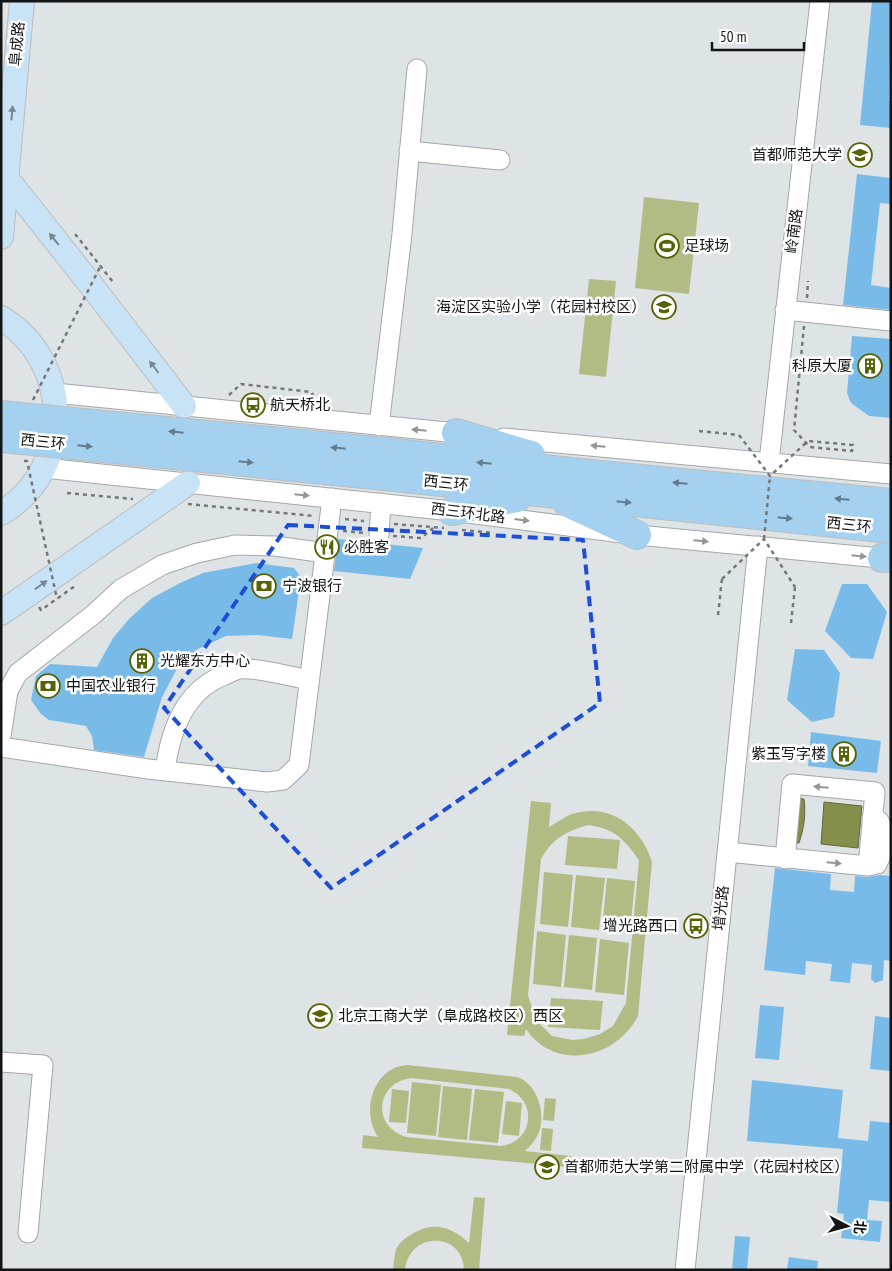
<svg xmlns="http://www.w3.org/2000/svg" width="892" height="1271" font-family="'PT Sans Narrow','Noto Sans SC',sans-serif">
<rect width="100%" height="100%" fill="#dee3e6"/>
<path fill="#b0bc84" fill-rule="evenodd" d="M 644,197 L 699,203 L 689,294 L 635,288 Z
M 589,279 L 616,281 L 606,377 L 579,374 Z
M 531,801 L 551,803 L 549,827 C 556,823 564,817 572,814 C 611,802 641,827 652,862 L 638,1016 C 616,1059 555,1072 526,1029 L 524,1036 L 507,1035 ZM 588,825 C 615,829 623,838 639,860 L 626,1003 L 613,1026 L 600,1034 L 584,1039 L 572,1040 L 552,1036 L 539,1023 L 532,1008 L 528,995 L 541,859 C 553,838 565,832 588,825 Z
M 568,836 L 620,840 L 617,869 L 565,865 Z
M 544,872 L 573,875 L 568,927 L 540,924 Z
M 576,875 L 605,878 L 599,930 L 571,927 Z
M 607,878 L 635,881 L 630,933 L 602,930 Z
M 537,931 L 566,935 L 561,987 L 533,984 Z
M 569,935 L 597,938 L 592,990 L 564,987 Z
M 600,939 L 629,943 L 624,995 L 595,992 Z
M 551,998 L 603,1001 L 600,1030 L 548,1027 Z
M 408,1065 L 517,1077 C 537,1083 546,1113 539,1132 C 536,1140 531,1145 525,1151 L 571,1156 L 570,1167 L 362,1148 L 363,1135 L 378,1137 C 360,1111 374,1066 408,1065 ZM 411,1078 L 509,1089 C 538,1102 533,1142 501,1146 L 406,1137 C 371,1126 376,1083 411,1078 Z
M 412,1082 L 441,1085 L 436,1136 L 407,1133 Z
M 443,1086 L 472,1089 L 467,1140 L 438,1137 Z
M 392,1089 L 409,1091 L 406,1123 L 389,1122 Z
M 475,1089 L 504,1092 L 498,1143 L 469,1140 Z
M 545,1098 L 556,1099 L 554,1121 L 543,1120 Z
M 506,1101 L 522,1103 L 519,1136 L 502,1134 Z
M 542,1128 L 553,1129 L 551,1151 L 540,1150 Z
M 474,1197 L 485,1198 L 479,1270 L 464,1270 C 463,1231 409,1231 405,1270 L 393,1270 C 394,1263 394,1256 396,1250 C 398,1244 404,1239 409,1236 C 432,1220 451,1226 469,1243 Z"/>
<path fill="#838f4b" stroke="#616a3b" d="M 797,798 L 804,799 C 806,815 804,828 799,843 L 795,843 L 799,812 Z
M 824,802 L 862,806 L 858,848 L 821,844 Z"/>
<path fill="#79bbe8" d="M 872,1 L 891,1 L 889,101 L 891,101 L 891,128 L 860,125 Z
M 857,174 L 891,178 L 891,204 L 880,203 L 871,285 L 891,288 L 891,310 L 843,305 Z
M 852,336 L 891,339 L 891,418 L 869,416 L 851,403 L 847,393 Z
M 338,539 L 371,542 L 378,546 L 385,544 L 423,548 L 410,579 L 334,571 Z
M 256,563 L 294,568 L 301,577 L 292,639 L 258,635 L 226,636 L 198,649 L 178,667 L 162,697 L 144,757 L 94,750 L 92,736 L 86,726 L 49,720 L 41,714 L 31,700 L 36,676 L 50,664 L 97,667 L 113,638 L 129,619 L 152,598 L 180,583 L 203,573 Z
M 842,584 L 867,584 L 887,612 L 873,659 L 851,658 L 825,631 Z
M 795,649 L 824,650 L 840,673 L 834,717 L 812,722 L 787,700 Z
M 811,732 L 881,741 L 877,773 L 808,766 Z
M 775,868 L 831,874 L 830,890 L 854,892 L 855,876 L 867,877 L 880,875 L 891,876 L 891,961 L 884,960 L 883,980 L 875,983 L 871,979 L 872,965 L 852,963 L 850,983 L 830,981 L 832,964 L 806,961 L 805,975 L 764,970 Z
M 760,1005 L 784,1007 L 779,1060 L 755,1058 Z
M 875,1016 L 891,1018 L 891,1071 L 870,1069 Z
M 752,1080 L 843,1090 L 838,1138 L 868,1141 L 870,1121 L 891,1123 L 891,1202 L 869,1200 L 867,1220 L 882,1221 L 880,1242 L 841,1238 L 844,1214 L 837,1213 L 843,1149 L 747,1141 Z
M 735,1236 L 750,1237 L 747,1270 L 732,1270 Z
M 789,1257 L 818,1261 L 817,1270 L 787,1270 Z"/>
<g fill="none" stroke-linecap="round" stroke-linejoin="round">
<g stroke="#a3a7aa" stroke-width="21">
<path id="minor" d="M 409,151 L 500,160
M 785,310 L 891,321
M 55,393 L 467,434
M 379,426 L 402,234 L 417,69
M 504,438 L 891,474
M 769,462 L 820,1
M 44,468 L 452,511 L 637,535 L 891,559
M 379,535 L 381,503
M 1,736 L 8,691 L 18,673 L 94,614 L 121,589 L 162,565 L 197,553 L 235,545 L 275,546 L 326,553
M 1,747 L 148,769 L 267,782 L 283,780 L 299,765 L 332,498
M 165,771 C 170,732 184,690 225,675 C 229,673 235,670 239,669 C 256,667 291,676 308,680
M 727,852 L 868,866 L 875,792 L 792,784 L 785,859
M 868,866 L 877,864 C 885,849 887,836 879,821 L 872,818
M 1,1062 L 43,1065 L 28,1233
M 685,1270 L 758,546"/>
</g>
<g stroke="#bdbdbd" stroke-width="26">
<path id="major" d="M 7,179 L 98,294 L 184,406
M 1,237 L 22,1
M 1,318 C 73,361 75,470 1,513
M 1,613 L 188,483"/>
</g>
<g stroke="#bdbdbd" stroke-width="30">
<path id="highway" d="M 456,433 L 531,455
M 386,452 L 600,475 L 891,503
M 384,476 L 891,529
M 568,503 L 637,535
M 452,511 L 517,498
M 882,558 L 891,557"/>
</g>
<path stroke="#75787a" stroke-width="2.5" stroke-dasharray="4 4" stroke-linecap="butt" d="M 75,236 L 76,235 L 113,282 L 111,284
M 807,298 L 808,281
M 804,326 L 794,430 L 810,447 L 852,451 L 853,445 L 808,441
M 229,395 L 241,384 L 311,392 L 319,404
M 699,431 L 739,435
M 67,493 L 133,499
M 188,504 L 314,516
M 345,519 L 364,521
M 394,524 L 444,528
M 462,530 L 494,533
M 343,531 L 365,533
M 393,536 L 421,538 L 433,528
M 39,607 L 41,610 L 75,586 L 74,584
M 718,615 L 722,579
M 791,623 L 795,587"/>
<use href="#minor" stroke="#fff" stroke-width="19"/>
<use href="#major" stroke="#c9e3f6" stroke-width="24"/>
<use href="#highway" stroke="#a5d1f0" stroke-width="28"/>
<g stroke="#bdbdbd" stroke-width="30" stroke-linecap="butt">
<path id="highway-bridge" d="M 1,415 L 386,452
M 1,438 L 384,476"/>
</g>
<path stroke="#75787a" stroke-width="2.5" stroke-dasharray="4 4" stroke-linecap="butt" d="M 33,400 L 101,265
M 739,435 L 770,476 L 808,441
M 24,461 L 27,461 L 57,599
M 764,539 L 770,476
M 722,579 L 764,539 L 795,587"/>
<use href="#highway-bridge" stroke="#a5d1f0" stroke-width="28"/>
</g>
<defs><path id="oneway-solid" d="M-6-.8H1V-3.2L6.5 0L1 3.2V.8H-6Z" transform="scale(1.25)"/></defs>
<g fill="#778691">
<use href="#oneway-solid" transform="translate(12 113) rotate(-85)"/>
<use href="#oneway-solid" transform="translate(54 239) rotate(-129)"/>
<use href="#oneway-solid" transform="translate(154 367) rotate(-127)"/>
<use href="#oneway-solid" transform="translate(41 585) rotate(-35)"/>
</g>
<g fill="#949596">
<use href="#oneway-solid" transform="translate(419 430) rotate(-174)"/>
<use href="#oneway-solid" transform="translate(598 446) rotate(-175)"/>
<use href="#oneway-solid" transform="translate(302 495) rotate(6)"/>
<use href="#oneway-solid" transform="translate(522 520) rotate(7)"/>
<use href="#oneway-solid" transform="translate(701 541) rotate(5)"/>
<use href="#oneway-solid" transform="translate(859 556) rotate(6)"/>
<use href="#oneway-solid" transform="translate(821 787) rotate(-175)"/>
<use href="#oneway-solid" transform="translate(834 863) rotate(5)"/>
</g>
<g fill="#637c8d">
<use href="#oneway-solid" transform="translate(176 432) rotate(-174)"/>
<use href="#oneway-solid" transform="translate(85 446) rotate(6)"/>
<use href="#oneway-solid" transform="translate(338 448) rotate(-174)"/>
<use href="#oneway-solid" transform="translate(246 462) rotate(6)"/>
<use href="#oneway-solid" transform="translate(484 463) rotate(-174)"/>
<use href="#oneway-solid" transform="translate(680 483) rotate(-175)"/>
<use href="#oneway-solid" transform="translate(842 499) rotate(-175)"/>
<use href="#oneway-solid" transform="translate(624 502) rotate(6)"/>
<use href="#oneway-solid" transform="translate(785 518) rotate(6)"/>
</g>
<path fill="none" stroke="#1d4ed8" stroke-width="4" stroke-dasharray="10 6" stroke-linejoin="round" d="M 288,525 L 583,540 L 600,703 L 331,888 L 164,708 Z"/>
<defs>
<g id="university-ring" transform="scale(1.25)"><circle r="9.5" fill="#fff" stroke="#566203" stroke-width="1.5"/><path d="M0-5L7-2L0 1L-7-2ZM-4 1L0 2.5L4 1V4Q0 6-4 4Z" fill="#566203"/></g>
<g id="stadium-ring" transform="scale(1.25)"><circle r="9.5" fill="#fff" stroke="#566203" stroke-width="1.5"/><path d="M0-5a6.5 5 0 1 0 0 10a6.5 5 0 1 0 0-10ZM-3.5-1.8h7v3.6h-7Z" fill="#566203"/></g>
<g id="school-ring" transform="scale(1.25)"><circle r="9.5" fill="#fff" stroke="#566203" stroke-width="1.5"/><path d="M0-5L7-2L0 1L-7-2ZM-4 1L0 2.5L4 1V4Q0 6-4 4Z" fill="#566203"/></g>
<g id="building-ring" transform="scale(1.25)"><circle r="9.5" fill="#fff" stroke="#566203" stroke-width="1.5"/><path d="M-4-6H4V6H1V3H-1V6H-4ZM-2.5-4.3h1.7v1.8h-1.7ZM.8-4.3h1.7v1.8H.8ZM-2.5-1h1.7V.8h-1.7ZM.8-1h1.7V.8H.8Z" fill="#566203"/></g>
<g id="bus-ring" transform="scale(1.25)"><circle r="9.5" fill="#fff" stroke="#566203" stroke-width="1.5"/><path d="M-5-6H5V4H4V6H2V4H-2V6H-4V4H-5ZM-3.5-4V0h7V-4ZM-3.5 1.2v1.5H-2V1.2ZM2 1.2v1.5H3.5V1.2Z" fill="#566203"/></g>
<g id="restaurant-ring" transform="scale(1.25)"><circle r="9.5" fill="#fff" stroke="#566203" stroke-width="1.5"/><path d="M-5-6h1v4h1v-4h1v4h1v-4h1v5L-1.5 .5V6h-2V.5L-5-1ZM5-6V6H3V1.5H1.5Q1.5-4 5-6Z" fill="#566203"/></g>
<g id="bank-ring" transform="scale(1.25)"><circle r="9.5" fill="#fff" stroke="#566203" stroke-width="1.5"/><path d="M-6-4H6V4H-6ZM0-2.3a2.3 2.3 0 1 0 0 4.6a2.3 2.3 0 1 0 0-4.6Z" fill="#566203"/></g>
</defs>
<g fill-rule="evenodd">
<use href="#university-ring" x="860" y="155"/>
<use href="#stadium-ring" x="667" y="246"/>
<use href="#school-ring" x="664" y="307"/>
<use href="#building-ring" x="870" y="366"/>
<use href="#bus-ring" x="253" y="405"/>
<use href="#restaurant-ring" x="327" y="547"/>
<use href="#bank-ring" x="264" y="586"/>
<use href="#building-ring" x="142" y="661"/>
<use href="#bank-ring" x="48" y="686"/>
<use href="#building-ring" x="844" y="754"/>
<use href="#bus-ring" x="696" y="926"/>
<use href="#university-ring" x="320" y="1016"/>
<use href="#school-ring" x="547" y="1167"/>
</g>
<g text-anchor="middle" stroke-width="5" stroke-linejoin="round" paint-order="stroke">
<g font-size="15" fill="#121415" stroke="#fff">
<text transform="translate(17 44) rotate(-85)" y="5">阜成路</text>
<text transform="translate(794 231) rotate(-83)" y="5">岭南路</text>
<text transform="translate(43 442) rotate(6)" y="5">西三环</text>
<text transform="translate(446 483) rotate(6)" y="5">西三环</text>
<text transform="translate(468 513) rotate(7)" y="5">西三环北路</text>
<text transform="translate(849 525) rotate(6)" y="5">西三环</text>
<text transform="translate(721 908) rotate(-84)" y="5">增光路</text>
</g>
<g font-size="15" fill="#121415" stroke="#fff" text-anchor="start">
<text x="842" y="160" text-anchor="end">首都师范大学</text>
<text x="684" y="251">足球场</text>
<text x="646" y="312" text-anchor="end">海淀区实验小学（花园村校区）</text>
<text x="852" y="371" text-anchor="end">科原大厦</text>
<text x="270" y="410">航天桥北</text>
<text x="344" y="552">必胜客</text>
<text x="282" y="591">宁波银行</text>
<text x="160" y="666">光耀东方中心</text>
<text x="66" y="691">中国农业银行</text>
<text x="826" y="759" text-anchor="end">紫玉写字楼</text>
<text x="678" y="931" text-anchor="end">增光路西口</text>
<text x="338" y="1021">北京工商大学（阜成路校区）西区</text>
<text x="564" y="1172">首都师范大学第二附属中学（花园村校区）</text>
</g>
</g>
<rect width="892" height="1271" fill="none" stroke="#121415" stroke-width="5"/>
<g transform="translate(847 1226) rotate(96)" stroke="#ffffff" stroke-width="4" paint-order="stroke">
<path d="M0-4L9 19L0 12L-9 19Z" fill="#121415"/>
<text y="-8" font-size="14" font-weight="bold" text-anchor="middle" fill="#121415">北</text>
</g>
<path d="M712 42v8h92v-8" fill="none" stroke="#121415" stroke-width="2.5"/>
<text x="720" y="42" font-size="15" fill="#121415" stroke="#ffffff" stroke-width="4" paint-order="stroke">50 m</text>
</svg>
